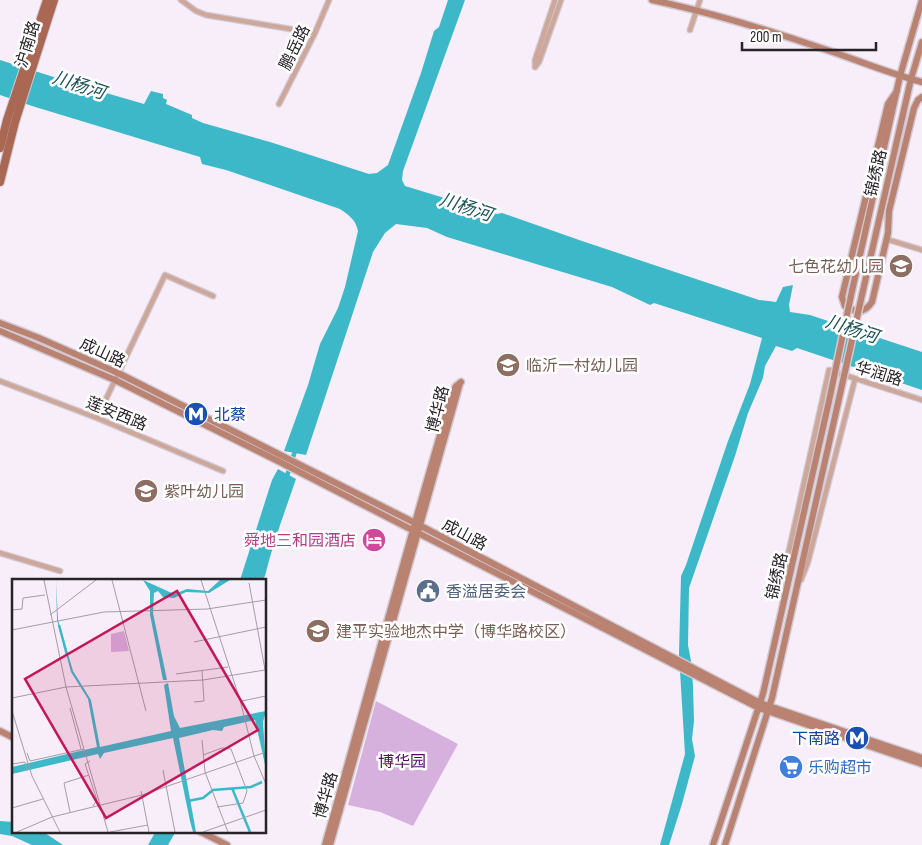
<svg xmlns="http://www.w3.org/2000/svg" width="922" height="845" font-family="'Sofia Sans Condensed','Noto Sans SC',sans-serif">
<rect width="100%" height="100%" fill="#f7eef9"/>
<path fill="#d7b1de" d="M 376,701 L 458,744 L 413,826 L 380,812 L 348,805 Z"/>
<path fill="#3cb8c8" d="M 448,0 L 465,0 L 403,171 L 402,180 L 405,186 L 497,214 L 502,213 L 582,241 L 759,300 L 776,302 L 783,287 L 793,285 L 789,305 L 790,312 L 810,315 L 922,352 L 922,390 L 797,348 L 792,351 L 776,346 L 765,366 L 763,378 L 748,413 L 735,456 L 689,588 L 688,645 L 691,661 L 693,686 L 694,721 L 692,739 L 695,756 L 682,804 L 669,845 L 660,845 L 685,754 L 679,654 L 681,576 L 686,565 L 728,441 L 750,384 L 762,338 L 654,303 L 650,305 L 612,287 L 447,237 L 427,228 L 396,224 L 385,233 L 373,252 L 306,455 L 284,451 L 308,385 L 320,344 L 338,308 L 345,287 L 358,231 C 356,220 349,215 340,209 L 226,170 L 202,164 L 200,157 L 32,106 L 0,95 L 0,60 L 82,86 L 144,104 L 151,91 L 163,94 L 163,98 L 167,100 L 166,104 L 192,115 L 192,118 L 203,123 L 270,142 L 369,174 L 377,173 L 388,165 L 421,73 L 434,31 L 439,27 Z
M 278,469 L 296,479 C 285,511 273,543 265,576 L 262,580 L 240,580 L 272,480 Z
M 0,821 L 14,822 L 14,831 L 42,831 L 63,845 L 32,845 L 12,836 L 0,834 Z
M 156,831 L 176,831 L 168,845 L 148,845 Z"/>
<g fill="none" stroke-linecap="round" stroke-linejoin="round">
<path stroke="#3cb8c8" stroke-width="4.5" d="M 286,479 L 296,448"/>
<g stroke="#d2c9d3" stroke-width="7">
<path id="street" d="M 181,0 L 196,11 L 206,15 L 315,33
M 690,30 L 700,0
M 535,67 L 539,62 L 561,0
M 535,67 L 535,60 L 555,0
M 279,104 L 315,33 L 329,0
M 886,239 L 922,250
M 0,381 L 97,418 L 223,471
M 97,418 L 165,275 L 213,296
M 0,553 L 60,571
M 787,578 L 788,555 L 829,370 L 922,400
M 801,580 L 808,562 L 855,379"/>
</g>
<g stroke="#d2c9d3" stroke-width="9">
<path id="secondary" d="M 652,0 C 709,12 765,29 821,48 C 855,59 887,73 922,82
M 897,91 L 888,104 L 842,297 L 845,306 C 856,313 865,313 872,302 L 888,233 L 889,211 L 914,108 L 918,100 L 922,97
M 852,291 L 900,76 L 922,0
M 862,295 L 911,79 L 922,42
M 0,323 L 39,338 L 118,373 L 419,525 L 760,703 L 922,758
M 0,331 L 115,380 L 276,460 L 759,708 L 922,764
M 0,731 L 14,738
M 199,831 L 227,845
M 325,845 C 368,694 408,542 453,391 L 456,386 L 461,382
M 330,845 L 460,383
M 713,845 L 763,694 L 829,401
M 725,845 L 772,698 L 838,403"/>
</g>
<g stroke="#d2c9d3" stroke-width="10">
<path id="primary" d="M 0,148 L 7,120 L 47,0
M 0,182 L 15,122 L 54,0"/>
</g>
<use href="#street" stroke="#cea79b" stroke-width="4.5"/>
<use href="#secondary" stroke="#ba8271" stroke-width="6"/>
<use href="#primary" stroke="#aa6753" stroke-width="8"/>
<g stroke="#d2c9d3" stroke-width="9" stroke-linecap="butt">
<path id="secondary-bridge" d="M 829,401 L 852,291
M 838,403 L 862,295"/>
</g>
<use href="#secondary-bridge" stroke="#ba8271" stroke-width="6"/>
</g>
<defs>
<g id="school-disc" transform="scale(1.25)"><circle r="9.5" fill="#8d6e63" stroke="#fff"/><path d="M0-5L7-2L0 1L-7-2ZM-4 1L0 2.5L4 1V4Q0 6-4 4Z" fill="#fff"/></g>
<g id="metro-disc" transform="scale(1.25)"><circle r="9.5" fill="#1a4fb4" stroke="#fff"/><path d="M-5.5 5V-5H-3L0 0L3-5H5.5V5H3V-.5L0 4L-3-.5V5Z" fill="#fff"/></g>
<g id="hotel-disc" transform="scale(1.25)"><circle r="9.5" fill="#d1479c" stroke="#fff"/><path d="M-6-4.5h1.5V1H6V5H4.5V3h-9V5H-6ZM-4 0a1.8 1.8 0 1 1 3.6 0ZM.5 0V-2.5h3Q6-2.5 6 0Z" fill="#fff"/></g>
<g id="civic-disc" transform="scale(1.25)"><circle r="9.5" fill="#5c6f8a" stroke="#fff"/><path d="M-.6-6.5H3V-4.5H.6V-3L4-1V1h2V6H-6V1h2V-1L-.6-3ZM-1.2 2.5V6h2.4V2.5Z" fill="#fff"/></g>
<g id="supermarket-disc" transform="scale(1.25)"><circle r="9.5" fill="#3f7fe0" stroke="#fff"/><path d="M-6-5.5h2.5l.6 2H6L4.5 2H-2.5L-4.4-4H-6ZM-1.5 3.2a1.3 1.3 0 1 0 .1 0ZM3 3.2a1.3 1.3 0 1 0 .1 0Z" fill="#fff"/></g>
</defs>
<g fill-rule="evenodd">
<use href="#school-disc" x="901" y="266"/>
<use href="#school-disc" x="508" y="365"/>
<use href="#metro-disc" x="196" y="414"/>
<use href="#school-disc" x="146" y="491"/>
<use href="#hotel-disc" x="374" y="540"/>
<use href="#civic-disc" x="428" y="591"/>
<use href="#school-disc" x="318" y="631"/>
<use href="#metro-disc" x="857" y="738"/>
<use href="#supermarket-disc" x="791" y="767"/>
</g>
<g text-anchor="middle" stroke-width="5" stroke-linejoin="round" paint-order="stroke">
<g font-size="16" fill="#272327" stroke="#fff">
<text transform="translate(27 44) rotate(-73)" y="6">沪南路</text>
<text transform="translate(294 47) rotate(-64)" y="6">鹏岳路</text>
<text transform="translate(875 173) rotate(-77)" y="6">锦绣路</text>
<text transform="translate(103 352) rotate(25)" y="6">成山路</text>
<text transform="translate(879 373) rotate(17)" y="6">华润路</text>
<text transform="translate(437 409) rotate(-76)" y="6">博华路</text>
<text transform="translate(117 413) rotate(22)" y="6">莲安西路</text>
<text transform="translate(465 534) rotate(28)" y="6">成山路</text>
<text transform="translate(776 576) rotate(-77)" y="6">锦绣路</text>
<text transform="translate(325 795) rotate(-74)" y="6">博华路</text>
</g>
<g font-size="16" fill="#785e54" stroke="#fff" text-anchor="start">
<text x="884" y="272" text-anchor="end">七色花幼儿园</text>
<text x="526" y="371">临沂一村幼儿园</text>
<text x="164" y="497">紫叶幼儿园</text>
<text x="336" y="637">建平实验地杰中学（博华路校区）</text>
</g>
<g font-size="16" fill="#164399" stroke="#fff" text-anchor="start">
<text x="214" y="420">北蔡</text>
<text x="840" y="744" text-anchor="end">下南路</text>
</g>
<g font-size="16" fill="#b23c85" stroke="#fff" text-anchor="end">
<text x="356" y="546">舜地三和园酒店</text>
</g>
<g font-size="16" fill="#4e5e75" stroke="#fff" text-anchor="start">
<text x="446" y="597">香溢居委会</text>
</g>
<g font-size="16" fill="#510d5c" stroke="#fff">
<text x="402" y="767">博华园</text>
</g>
<g font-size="16" fill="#366cbe" stroke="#fff" text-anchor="start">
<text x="808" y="773">乐购超市</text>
</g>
<g font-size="18" font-style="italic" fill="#1e5259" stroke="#fff">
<text transform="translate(79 85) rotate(18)" y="6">川杨河</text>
<text transform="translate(466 207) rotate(18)" y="6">川杨河</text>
<text transform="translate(852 329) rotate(18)" y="6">川杨河</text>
</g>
</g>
<g transform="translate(12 579)">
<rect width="254" height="254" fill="#f7eef9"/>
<path d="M 112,52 L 117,72 L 99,73 L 99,55 Z" fill="#d7b1de"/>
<path d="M 44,1 L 46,41 L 61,92 L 79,121 L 88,168 L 159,152 L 152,106 L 156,104 L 162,137 L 168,149 L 254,132 L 251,143 L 254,190 L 243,141 L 212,148 L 210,152 L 201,151 L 167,159 L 184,253 L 181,253 L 178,242 L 161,159 L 92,174 L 88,180 L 86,175 L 0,195 L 0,188 L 85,168 L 76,120 L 59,93 L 45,41 ZM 131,1 L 162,15 L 175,10 L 196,12 L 208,1 L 218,1 L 197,14 L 174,13 L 162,19 L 151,18 L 146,12 L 142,14 L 141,34 L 155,101 L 151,101 L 138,36 L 138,12 Z" fill="#3cb8c8"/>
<path fill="none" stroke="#3cb8c8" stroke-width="2.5" d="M 47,46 L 55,76M 220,209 L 238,253M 176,222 L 191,219 L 201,211 L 239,208 L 250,203"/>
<path fill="none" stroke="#a49da5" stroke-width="1" d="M 32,1 L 54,108 L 96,253M 100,1 L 134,132M 189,1 L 228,121 L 242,177 L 254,205M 237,4 L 254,96M 0,31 L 10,30 L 11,19 L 33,16M 38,36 L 84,1M 0,51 L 92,33 L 195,30 L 254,21M 182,63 L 254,48M 164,95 L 216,88M 222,96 L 253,91M 0,119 L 54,108 L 191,101 L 222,96M 230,122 L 254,117M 182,123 L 192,122 L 190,92M 58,129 L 69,170M 0,132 L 20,197 L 48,253M 190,161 L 193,193 L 216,253M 15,174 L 18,182 L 72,170M 191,176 L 210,169 L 219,170 L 235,212 L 231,224 L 205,228M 78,182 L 73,185 L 85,221 L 81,227M 0,185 L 13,183 L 15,192M 151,191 L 163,253M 129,212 L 137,253M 0,229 L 31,220M 58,233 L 52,204 L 77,196M 5,253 L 40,238 L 130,216 L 254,173M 98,253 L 136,246M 191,253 L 254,231"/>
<path fill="#c2185b" fill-opacity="0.15" stroke="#c2185b" stroke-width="2.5" d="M 165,12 L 246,151 L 94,239 L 13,100 Z"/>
<rect width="254" height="254" fill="none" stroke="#272327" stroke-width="2.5"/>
</g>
<path d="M742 42v8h134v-8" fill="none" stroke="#272327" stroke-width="2.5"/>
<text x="750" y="42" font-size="15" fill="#272327" stroke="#ffffff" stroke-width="4" paint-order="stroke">200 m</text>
</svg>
